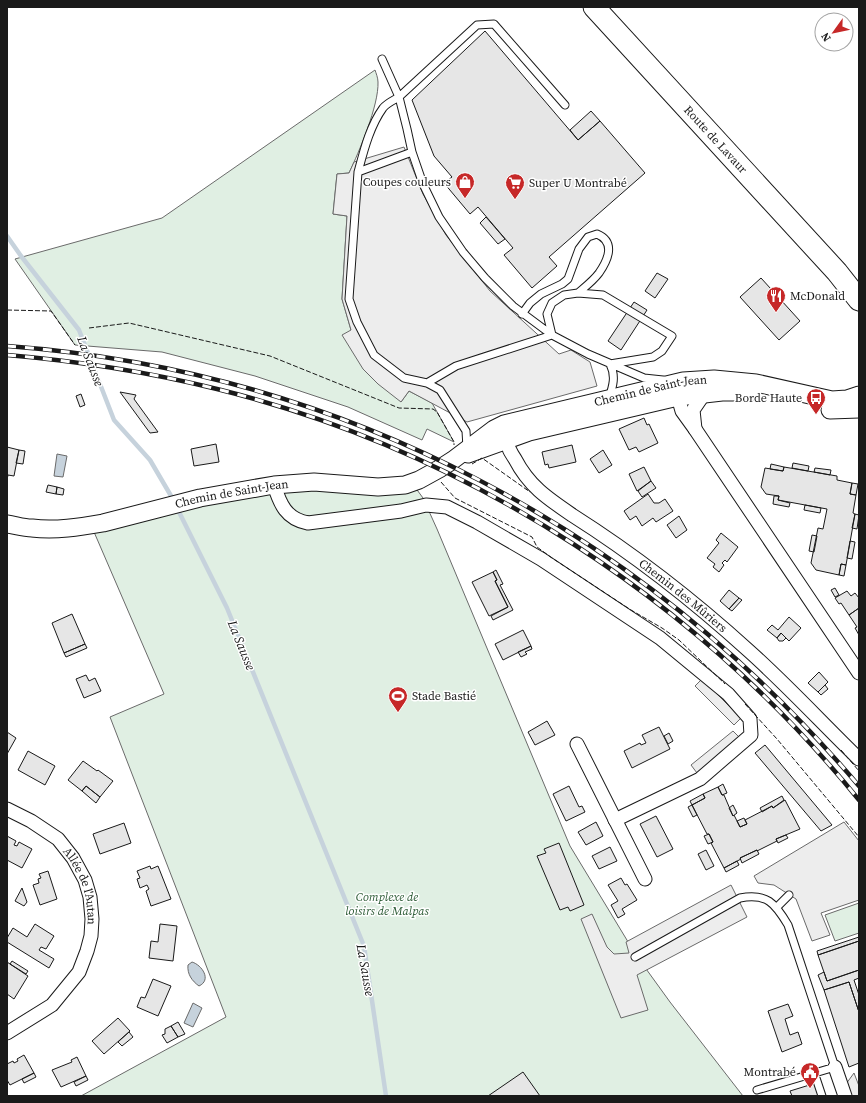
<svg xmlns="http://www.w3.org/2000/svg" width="866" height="1103" font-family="'Source Serif 4',serif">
<rect width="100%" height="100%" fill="#fff"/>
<path fill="#e0efe3" stroke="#6a6a6a" d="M 375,70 C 376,73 378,78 378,82 C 379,105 359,152 349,173 L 337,174 L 333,214 L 347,216 L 342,299 L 351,330 L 401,402 L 409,391 L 432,403 L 454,442 L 427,429 L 422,440 L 348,407 L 255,376 L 162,352 L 75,345 L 15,259 L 162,218 Z
M 412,483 L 423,498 L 437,529 L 570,846 L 636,955 L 670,1002 L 743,1096 L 81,1096 L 226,1017 L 110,717 L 164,694 L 91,525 L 242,490 Z
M 859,903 L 859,933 L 835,941 L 825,915 Z"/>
<path fill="#ededed" stroke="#6a6a6a" d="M 404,147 L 423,194 L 446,235 L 490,291 L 559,354 L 571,350 L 590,362 L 597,386 L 467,422 L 409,391 L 401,402 L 378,384 L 363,369 L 342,335 L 351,330 L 342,299 L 347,216 L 333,214 L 337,174 L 349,173 L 354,162 Z
M 702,679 L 741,718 L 734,725 L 695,686 Z
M 733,731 L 740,738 L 697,773 L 691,765 Z
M 844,822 L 859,841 L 859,900 L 821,913 L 830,935 L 812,941 L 796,899 L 774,885 L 758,883 L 754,876 Z
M 731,885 L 747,917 L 637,975 L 648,1010 L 621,1018 L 581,919 L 592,914 L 607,947 L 614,954 L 629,953 L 626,942 Z
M 854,1073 L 859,1086 L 859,1096 L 851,1096 L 846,1084 Z"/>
<path fill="#c6d2dc" stroke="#6a6a6a" d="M 57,454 L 67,456 L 63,477 L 54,476 Z
M 192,962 C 202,965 212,980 199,986 C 192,981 187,974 188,965 Z
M 193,1003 L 202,1008 L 193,1027 L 184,1023 Z"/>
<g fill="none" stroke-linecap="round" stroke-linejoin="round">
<path stroke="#c6d2dc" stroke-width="4.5" d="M 7,236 L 21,256 L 79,330 L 114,420 L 150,460 L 174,501
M 177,508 L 227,608 L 364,946 L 386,1096"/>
</g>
<path fill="#e6e6e6" stroke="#1a1a1a" d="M 485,31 L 578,140 L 600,121 L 645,173 L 549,257 L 557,266 L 532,288 L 504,255 L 513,248 L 478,207 L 470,214 L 444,183 L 452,177 L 434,156 L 412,100 Z
M 591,111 L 600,121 L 578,140 L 570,130 Z
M 486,217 L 505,239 L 498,244 L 480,223 Z
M 657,273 L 668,279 L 655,298 L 645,291 Z
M 761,278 L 800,321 L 779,340 L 740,297 Z
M 634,302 L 647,310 L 621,350 L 608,341 Z
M 120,392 L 136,395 L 134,399 L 158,432 L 150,433 Z
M 81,394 L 85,405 L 80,407 L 76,396 Z
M 644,418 L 647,425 L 649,424 L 658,443 L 639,452 L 636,447 L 629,450 L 619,429 Z
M 216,444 L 219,462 L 194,466 L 191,449 Z
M 572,445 L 576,462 L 549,468 L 548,464 L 545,465 L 542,452 Z
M 7,447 L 19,450 L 14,476 L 8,475 L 7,480 Z
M 19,450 L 25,451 L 23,464 L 16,463 Z
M 603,450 L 612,465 L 599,473 L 590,459 Z
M 793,463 L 809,466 L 808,471 L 792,468 Z
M 771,464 L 784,467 L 783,471 L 770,469 Z
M 644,467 L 651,481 L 637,491 L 629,474 Z
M 784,467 L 837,476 L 837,480 L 852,483 L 850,494 L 856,495 L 853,513 L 855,514 L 846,565 L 841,564 L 839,575 L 816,570 L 811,563 L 818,528 L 823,529 L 827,509 L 778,500 L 779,496 L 766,494 L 761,487 L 765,468 L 783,471 Z
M 815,468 L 831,470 L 830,475 L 814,472 Z
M 651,481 L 656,488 L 642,497 L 638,491 Z
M 852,483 L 858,484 L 856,495 L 850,494 Z
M 48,485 L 57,487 L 56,494 L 46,492 Z
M 57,487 L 64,489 L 63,495 L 56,494 Z
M 648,494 L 654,503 L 659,503 L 665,499 L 673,511 L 656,522 L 653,518 L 642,526 L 636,516 L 630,520 L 624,511 Z
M 774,496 L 779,496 L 778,500 L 790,503 L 789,507 L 773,504 Z
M 805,505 L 821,508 L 820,513 L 804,510 Z
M 855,514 L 859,515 L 857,529 L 852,528 Z
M 679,516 L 687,530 L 676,538 L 667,525 Z
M 721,533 L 738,547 L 727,562 L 725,560 L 722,563 L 724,565 L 719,572 L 713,567 L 715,564 L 707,558 L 719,543 L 716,540 Z
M 812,535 L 817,536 L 814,552 L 809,551 Z
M 850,541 L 855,542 L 852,559 L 847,558 Z
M 841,564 L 846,565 L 844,576 L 839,575 Z
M 496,570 L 503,584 L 500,585 L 513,610 L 493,620 L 491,616 L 508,607 L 495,581 L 497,580 L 493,572 Z
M 493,572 L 497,580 L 495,581 L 508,607 L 489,616 L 472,582 Z
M 835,588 L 839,595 L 835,597 L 831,590 Z
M 729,590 L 739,598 L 729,609 L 720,601 Z
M 847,591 L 851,596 L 855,593 L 859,598 L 859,608 L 849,615 L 841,603 L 839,604 L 835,598 Z
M 739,598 L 742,600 L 732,611 L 729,609 Z
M 859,608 L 859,635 L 855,628 L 857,627 L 849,615 Z
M 72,614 L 85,644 L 64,653 L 52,623 Z
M 789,617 L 801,628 L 789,641 L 781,633 L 777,638 L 767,630 L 772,625 L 778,630 Z
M 523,630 L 531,646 L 503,660 L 495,644 Z
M 781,633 L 786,638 L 783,641 L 779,641 L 777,638 Z
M 85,644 L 87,648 L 66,657 L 64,653 Z
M 531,646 L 532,649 L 525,652 L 527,654 L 521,657 L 518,652 Z
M 819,672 L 828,682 L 818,692 L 808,683 Z
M 86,675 L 89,681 L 95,678 L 101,691 L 84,698 L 76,679 Z
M 825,685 L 828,689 L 821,695 L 818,692 Z
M 547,721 L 555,735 L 535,745 L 528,732 Z
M 659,727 L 670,749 L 632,768 L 624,751 L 640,743 L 641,745 L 646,743 L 642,735 Z
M 7,732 L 16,738 L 7,754 Z
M 669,733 L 673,741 L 668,744 L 664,736 Z
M 765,745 L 832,825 L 821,831 L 755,753 Z
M 28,751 L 55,766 L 45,785 L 18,770 Z
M 83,761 L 97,771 L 98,770 L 113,781 L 100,797 L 86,786 L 82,791 L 68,780 Z
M 723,784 L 727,793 L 722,795 L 718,787 Z
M 86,786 L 100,797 L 96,803 L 82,791 Z
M 569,786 L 579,807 L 582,806 L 585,812 L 566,821 L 553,794 Z
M 718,787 L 722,795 L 724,795 L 733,816 L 734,815 L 740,827 L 747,824 L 745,820 L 772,806 L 773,808 L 785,800 L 800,829 L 776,839 L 777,841 L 757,851 L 757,850 L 740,858 L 741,859 L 724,868 L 711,843 L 713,842 L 709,834 L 707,834 L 692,805 L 705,798 L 703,794 Z
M 703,794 L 705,798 L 692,805 L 690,801 Z
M 782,796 L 784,800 L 773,808 L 772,806 L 762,812 L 760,808 Z
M 692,805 L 697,815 L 693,817 L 688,807 Z
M 733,805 L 737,813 L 733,816 L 729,808 Z
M 656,816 L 673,849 L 657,857 L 640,824 Z
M 744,818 L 747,824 L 740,827 L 737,821 Z
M 596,822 L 603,836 L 586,845 L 578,832 Z
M 124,823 L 131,843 L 100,854 L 93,834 Z
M 709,834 L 713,842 L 708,844 L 704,836 Z
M 786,835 L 788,838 L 778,843 L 776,839 Z
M 7,836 L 16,841 L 14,845 L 17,846 L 19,842 L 32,849 L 22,868 L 7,860 Z
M 559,843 L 584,905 L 570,911 L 568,907 L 560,910 L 537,856 L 546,853 L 544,849 Z
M 610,847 L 617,861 L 599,869 L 592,856 Z
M 706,850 L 714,866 L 706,870 L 698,854 Z
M 757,850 L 759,854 L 742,863 L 740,858 Z
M 737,861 L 739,865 L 726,872 L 724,868 Z
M 150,866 L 151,869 L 158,866 L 171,899 L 151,906 L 146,891 L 149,889 L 147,885 L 140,888 L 137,879 L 140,878 L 137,871 Z
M 48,871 L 57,899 L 40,905 L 33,885 L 39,883 L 38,879 L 41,878 L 39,874 Z
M 621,878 L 625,885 L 627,884 L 637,900 L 622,909 L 625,914 L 618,918 L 611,905 L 618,901 L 608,885 Z
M 22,888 L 27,902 L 24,906 L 15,901 Z
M 35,924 L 54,936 L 46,949 L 41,947 L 39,950 L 54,959 L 49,968 L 7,942 L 7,938 L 13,928 L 27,937 Z
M 160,924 L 177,926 L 173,961 L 149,958 L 151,941 L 158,942 Z
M 859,937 L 859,941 L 818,955 L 817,951 Z
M 859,941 L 859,970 L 827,981 L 818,955 Z
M 12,961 L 28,971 L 26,974 L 10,964 Z
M 7,962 L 28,976 L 14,999 L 7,994 Z
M 859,970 L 859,978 L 854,980 L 859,995 L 859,1012 L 849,982 L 824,990 L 818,975 L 824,972 L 827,981 Z
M 153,979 L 171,986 L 158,1016 L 137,1007 L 141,997 L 145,998 Z
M 849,982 L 859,1012 L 859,1063 L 849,1067 L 824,990 Z
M 788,1004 L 793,1016 L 785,1019 L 790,1035 L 798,1032 L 802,1044 L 782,1052 L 768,1011 Z
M 118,1018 L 130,1031 L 104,1054 L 92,1041 Z
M 178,1022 L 185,1034 L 178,1037 L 171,1026 Z
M 171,1026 L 178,1037 L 167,1043 L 162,1035 L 165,1034 L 165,1029 Z
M 129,1032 L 133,1037 L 122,1046 L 118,1042 Z
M 24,1055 L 34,1073 L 10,1085 L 7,1080 L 7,1064 L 13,1061 L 14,1063 L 18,1061 L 17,1059 Z
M 77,1057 L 86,1076 L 61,1087 L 52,1070 L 72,1062 L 71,1060 Z
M 523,1072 L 540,1096 L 488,1096 Z
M 34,1073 L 36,1077 L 24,1083 L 22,1079 Z
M 86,1076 L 88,1080 L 76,1086 L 74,1082 Z
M 816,1083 L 819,1096 L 792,1096 L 790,1091 Z"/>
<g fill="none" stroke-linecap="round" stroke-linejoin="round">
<g stroke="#1a1a1a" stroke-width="9">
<path id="service" d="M 382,59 L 399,97 L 407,129 L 412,152 L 423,184 L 439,217 L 463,252 L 485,278 L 513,306 L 552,335 L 588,354 L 644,378 L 663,380
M 412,152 L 358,172 L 349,299 L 357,322 L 374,355 L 404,378 L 427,383 L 440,390 L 466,431 L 467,448
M 358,172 C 364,150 370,126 383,108 C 387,103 394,100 399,97 L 477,25 L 494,24 L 565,105
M 522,314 L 530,303 L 541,294 L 562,284 L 568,279 L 579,249 L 588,237 L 597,234 C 616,242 608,260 599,273 C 593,281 585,287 578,293
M 552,335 L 547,314 L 552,303 L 564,295 L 578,293 L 603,295 L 672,336 L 662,351 L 653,357 L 610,364 C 616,376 613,386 609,398
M 427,383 L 456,366 L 552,335
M 777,907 L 789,895
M 635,957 L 740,898 C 767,893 775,903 788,925 L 835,1067 L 757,1090
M 814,1072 L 822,1096"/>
</g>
<g stroke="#1a1a1a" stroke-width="15">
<g id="minor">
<path d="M 681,389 L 678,397 L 682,411 L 695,429 L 859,673"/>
<path d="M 695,429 L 693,410 L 704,394"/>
<path id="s1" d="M 507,440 C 507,447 511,453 515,459 C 529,486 547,498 572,515 C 635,555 694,601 749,651 C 787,685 822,723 859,759"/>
<path d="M 274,485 C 280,504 286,519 308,523 L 401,511 L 426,505 L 447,507 L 477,522 L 541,559 L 660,638 L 728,694 L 750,719 L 751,735 L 700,779 L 615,820"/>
<path d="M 577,744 L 645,879"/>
<path id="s2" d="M 7,809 L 31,821 L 58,839 L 73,858 L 85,880 L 90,897 L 92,919 L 91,936 L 87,951 L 79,972 L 52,1005 L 7,1033"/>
<path d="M 835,1067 L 845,1096"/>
</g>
</g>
<g stroke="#1a1a1a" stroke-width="19">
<g id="tertiary">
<path d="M 830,410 L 859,409"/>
<path d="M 468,454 L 529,432 L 678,397 L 722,392 L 750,392"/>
<path id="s3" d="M 7,524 C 15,525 23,528 32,528 C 55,531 80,527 103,523 L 200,498 L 274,485 L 314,482 L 378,487 L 405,485 L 419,480 L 439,469 L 453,460 L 494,429 L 504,424 L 683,381 L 714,379 L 756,383 L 832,400 L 847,399 L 859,395"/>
</g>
</g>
<g stroke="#1a1a1a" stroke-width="23">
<g id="primary">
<path id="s4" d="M 594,7 L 837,272 L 859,300"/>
</g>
</g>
<use href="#service" stroke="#fff" stroke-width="7"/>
<use href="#minor" stroke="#fff" stroke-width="13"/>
<use href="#tertiary" stroke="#fff" stroke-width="17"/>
<use href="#primary" stroke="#fff" stroke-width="21"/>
<g stroke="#1a1a1a" stroke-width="4.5">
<path id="rail" d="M 7,346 C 343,371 642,530 859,786
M 7,355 C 78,361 148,372 217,389 C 468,451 697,600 859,800"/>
</g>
<use href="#rail" stroke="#fff" stroke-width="3" stroke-dasharray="9" stroke-linecap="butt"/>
<path stroke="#1a1a1a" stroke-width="1" stroke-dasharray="5 2" stroke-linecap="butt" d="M 7,310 L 51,311 L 75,345
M 89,328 L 129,323 L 270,356 L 399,408 L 433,409 L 437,412 L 454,442 L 454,445
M 472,464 L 482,458 L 530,492
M 441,482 L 455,498 L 532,537 L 537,547 L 552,558 L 631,610 L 662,628 L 679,640 L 725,684
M 745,704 L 777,739 L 859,837
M 841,750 L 859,771"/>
</g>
<defs>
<g id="shop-pin" transform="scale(1)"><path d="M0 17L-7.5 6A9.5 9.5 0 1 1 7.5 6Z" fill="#c62828" stroke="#fff"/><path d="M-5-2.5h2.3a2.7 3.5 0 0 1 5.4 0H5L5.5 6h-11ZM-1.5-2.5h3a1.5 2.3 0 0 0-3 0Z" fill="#fff"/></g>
<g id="supermarket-pin" transform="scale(1)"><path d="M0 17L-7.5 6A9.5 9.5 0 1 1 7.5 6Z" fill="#c62828" stroke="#fff"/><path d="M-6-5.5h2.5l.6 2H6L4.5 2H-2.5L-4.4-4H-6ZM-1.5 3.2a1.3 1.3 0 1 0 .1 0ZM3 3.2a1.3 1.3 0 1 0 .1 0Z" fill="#fff"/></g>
<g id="restaurant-pin" transform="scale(1)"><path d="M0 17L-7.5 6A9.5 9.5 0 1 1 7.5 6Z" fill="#c62828" stroke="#fff"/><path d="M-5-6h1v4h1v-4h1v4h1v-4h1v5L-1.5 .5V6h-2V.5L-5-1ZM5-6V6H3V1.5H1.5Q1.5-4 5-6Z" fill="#fff"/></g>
<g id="bus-pin" transform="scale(1)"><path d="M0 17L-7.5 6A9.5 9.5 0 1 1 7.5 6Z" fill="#c62828" stroke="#fff"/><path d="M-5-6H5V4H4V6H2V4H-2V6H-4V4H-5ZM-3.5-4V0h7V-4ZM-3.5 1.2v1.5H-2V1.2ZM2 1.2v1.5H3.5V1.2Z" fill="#fff"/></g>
<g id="stadium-pin" transform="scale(1)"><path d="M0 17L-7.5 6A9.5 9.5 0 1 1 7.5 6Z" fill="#c62828" stroke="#fff"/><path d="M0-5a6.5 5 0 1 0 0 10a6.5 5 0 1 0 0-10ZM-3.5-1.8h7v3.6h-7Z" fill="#fff"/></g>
<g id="civic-pin" transform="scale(1)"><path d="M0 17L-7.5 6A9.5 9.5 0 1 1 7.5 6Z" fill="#c62828" stroke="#fff"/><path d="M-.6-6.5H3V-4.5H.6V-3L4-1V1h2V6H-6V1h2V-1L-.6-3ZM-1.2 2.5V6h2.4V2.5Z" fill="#fff"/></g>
</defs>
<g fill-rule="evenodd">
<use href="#shop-pin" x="465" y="182"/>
<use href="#supermarket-pin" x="515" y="183"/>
<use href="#restaurant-pin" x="776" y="296"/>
<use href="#bus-pin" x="816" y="398"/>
<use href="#stadium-pin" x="398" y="696"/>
<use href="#civic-pin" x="810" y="1072"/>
</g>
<g text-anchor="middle" stroke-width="3" stroke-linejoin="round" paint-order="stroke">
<g font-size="12" fill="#1a1a1a" stroke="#fff">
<text dy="4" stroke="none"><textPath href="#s4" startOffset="180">Route de Lavaur</textPath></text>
<text dy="4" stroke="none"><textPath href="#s3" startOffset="671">Chemin de Saint-Jean</textPath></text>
<text dy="4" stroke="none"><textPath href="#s3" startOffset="229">Chemin de Saint-Jean</textPath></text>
<text dy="4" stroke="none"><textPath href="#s1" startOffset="239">Chemin des Mûriers</textPath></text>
<text dy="4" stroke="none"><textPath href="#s2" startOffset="113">Allée de l'Autan</textPath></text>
</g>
<g font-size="12" fill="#1a1a1a" stroke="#fff" text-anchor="end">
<text x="451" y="186">Coupes couleurs</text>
<text x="529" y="187" text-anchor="start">Super U Montrabé</text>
<text x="790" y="300" text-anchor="start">McDonald</text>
<text x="802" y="402">Borde Haute</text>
<text x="412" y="700" text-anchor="start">Stade Bastié</text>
<text x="796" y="1076">Montrabé</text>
</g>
<g font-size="12" font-style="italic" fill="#2b5a34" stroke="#fff">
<text x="387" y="901">Complexe de<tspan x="387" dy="14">loisirs de Malpas</tspan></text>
</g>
<g font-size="13" font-style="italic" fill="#1a1a1a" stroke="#fff">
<text transform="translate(91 361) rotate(69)" y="5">La Sausse</text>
<text transform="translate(242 645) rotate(68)" y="5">La Sausse</text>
<text transform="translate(366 970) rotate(80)" y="5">La Sausse</text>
</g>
</g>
<rect width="866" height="1103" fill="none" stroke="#1a1a1a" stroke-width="16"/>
<g transform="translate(834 32) rotate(237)"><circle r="19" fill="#ffffff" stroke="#a3a3a3"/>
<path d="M0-3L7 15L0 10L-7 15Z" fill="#c62828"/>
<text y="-6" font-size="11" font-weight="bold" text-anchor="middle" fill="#1a1a1a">N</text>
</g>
</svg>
